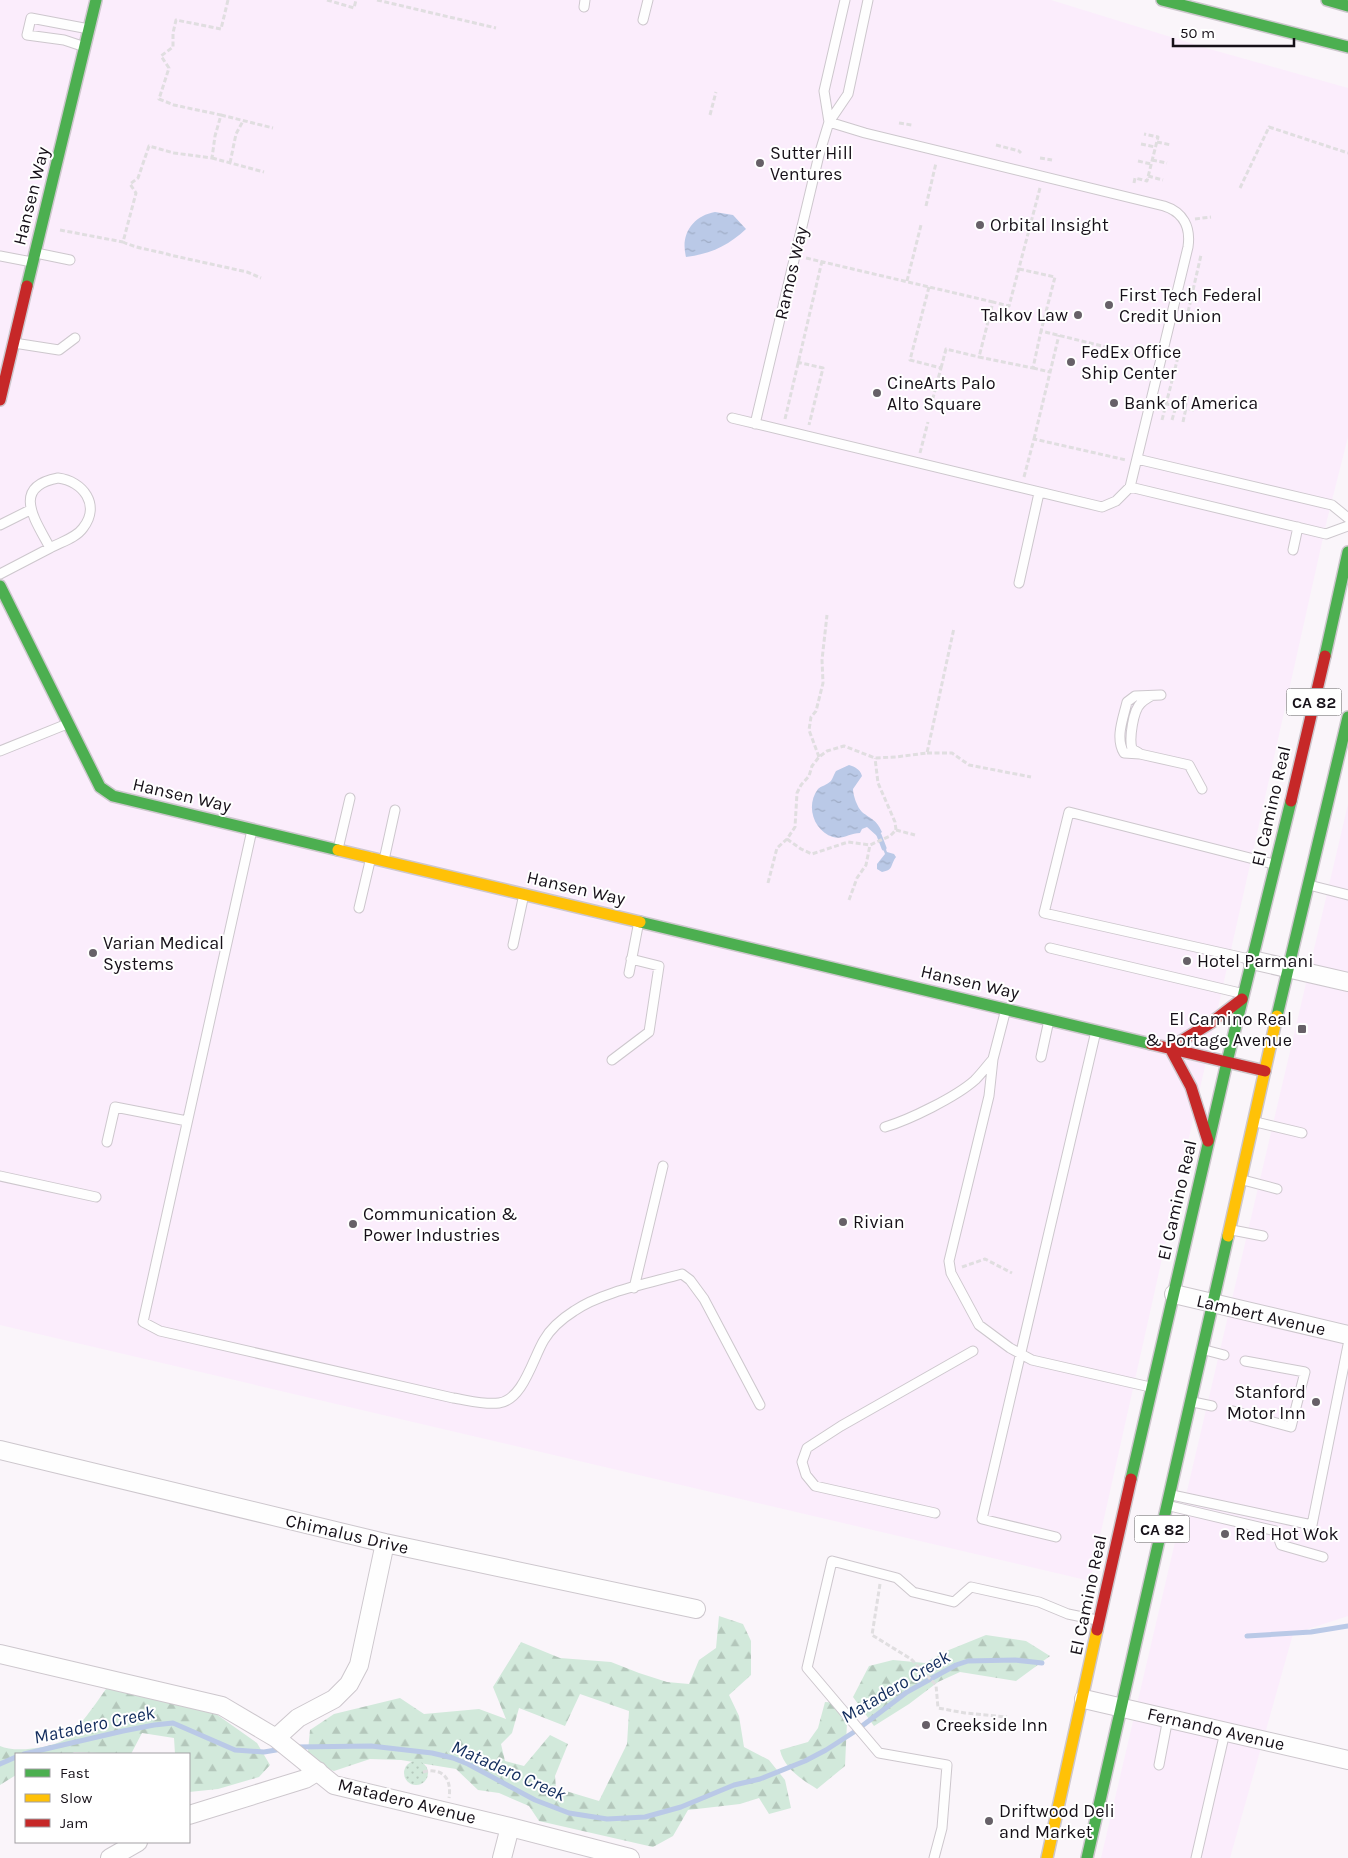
<svg xmlns="http://www.w3.org/2000/svg" width="1348" height="1858" font-family="Karla,sans-serif">
<defs>
<pattern id="forest-firs" width="22" height="20" patternUnits="userSpaceOnUse" patternTransform="scale(1.25)"><rect width="22" height="20" fill="#d2e9db"/><path d="M5 1l3.5 6h-7zM16 11l3.5 6h-7z" fill="#b4c7bb"/></pattern>
<pattern id="park-dots" width="8" height="8" patternUnits="userSpaceOnUse" patternTransform="scale(1.25)"><rect width="8" height="8" fill="#d2e9db"/><path d="M2 2h.1M6 6h.1" fill="none" stroke="#b4c7bb" stroke-width="1.8" stroke-linecap="round"/></pattern>
<pattern id="water-ripples" width="26" height="14" patternUnits="userSpaceOnUse" patternTransform="scale(1.25)"><rect width="26" height="14" fill="#bac9e7"/><path d="M2 4q2-2 4 0t4 0M15 11q2-2 4 0t4 0" fill="none" stroke="#9facc5"/></pattern>
</defs>
<rect width="100%" height="100%" fill="#faf5fa"/>
<path fill="#fbedfc" d="M 0,0 L 1051,0 L 1213,50 L 1348,88 L 1348,437 L 1327,520 L 1090,1581 L 0,1325 Z
M 1348,804 L 1348,1616 L 1293,1634 L 1230,1858 L 1101,1858 Z"/>
<path fill="url(#forest-firs)" fill-rule="evenodd" d="M 719,1616 L 743,1624 L 751,1641 L 751,1675 L 729,1695 L 739,1716 L 744,1747 L 769,1760 L 785,1780 L 791,1808 L 769,1814 L 759,1798 L 740,1804 L 688,1810 L 673,1836 L 653,1847 L 539,1821 L 529,1806 L 499,1793 L 478,1790 L 456,1769 L 401,1760 L 370,1759 L 334,1771 L 307,1761 L 310,1730 L 334,1714 L 400,1698 L 424,1714 L 479,1709 L 506,1719 L 493,1687 L 521,1642 L 560,1658 L 611,1662 L 639,1673 L 667,1682 L 689,1684 L 699,1660 L 716,1648 ZM 580,1694 L 629,1711 L 627,1744 L 599,1801 L 556,1788 L 555,1776 L 568,1744 L 550,1735 L 524,1766 L 505,1761 L 501,1744 L 512,1733 L 519,1708 L 565,1726 Z
M 986,1635 L 1026,1641 L 1050,1656 L 1016,1681 L 960,1672 L 938,1682 L 909,1704 L 874,1726 L 853,1697 L 869,1666 L 893,1660 L 925,1663 L 944,1652 Z
M 108,1686 L 209,1709 L 257,1743 L 270,1765 L 259,1777 L 218,1789 L 189,1792 L 189,1754 L 175,1754 L 174,1738 L 142,1733 L 131,1754 L 74,1752 L 71,1754 L 16,1754 L 16,1775 L 0,1785 L 0,1746 C 15,1753 49,1748 64,1740 C 76,1733 99,1699 108,1686 Z
M 825,1702 L 841,1703 L 847,1722 L 845,1766 L 817,1789 C 801,1779 784,1768 780,1750 L 808,1742 L 818,1728 Z"/>
<path fill="url(#park-dots)" d="M404 1773a12 12 0 1 1 24 0a12 12 0 1 1-24 0Z"/>
<path fill="url(#water-ripples)" d="M 715,212 L 733,215 L 746,229 C 729,245 711,254 686,257 C 680,234 693,216 715,212 Z
M 849,765 C 855,767 860,769 862,776 L 853,789 C 853,795 857,807 862,812 C 872,820 876,819 882,832 L 877,836 L 867,827 L 862,829 L 860,833 C 850,833 843,840 833,837 C 814,831 805,806 818,789 C 821,786 827,785 831,781 C 833,778 834,774 836,771 Z
M 885,847 L 887,852 L 894,854 L 896,857 C 890,865 894,870 882,872 L 877,869 L 877,864 L 885,854 L 883,849 Z"/>
<g fill="none" stroke-linecap="round" stroke-linejoin="round">
<path stroke="#bac9e7" stroke-width="5" d="M 879,835 L 884,848
M 1247,1636 L 1311,1632 L 1348,1626
M 296,1747 L 371,1746 L 432,1753 L 453,1758 L 468,1764 L 535,1800 L 569,1813 L 607,1819 L 645,1817 L 681,1807 L 734,1785 L 760,1779 L 805,1761 L 826,1750 L 854,1732 L 907,1692 L 956,1665 L 968,1661 L 1015,1660 L 1042,1663
M 24,1754 L 123,1731 L 154,1725 L 173,1723 L 235,1750 L 264,1752 L 282,1749
M 0,1764 L 16,1757"/>
<g stroke="#cdc7cd" stroke-width="11">
<path id="lane" d="M 584,7 L 585,0
M 643,20 L 648,0
M 85,47 L 64,40 L 27,35 L 31,18 L 89,29
M 829,122 L 824,91 L 845,0
M 36,253 L 70,260
M 0,256 L 32,262
M 14,343 L 59,350 L 75,338
M 732,418 L 1102,507 L 1116,501 L 1130,487 L 1188,247 C 1191,227 1183,212 1164,206 L 865,133 L 829,122
M 755,424 L 819,155 L 829,122 L 848,94 L 868,0
M 1137,459 L 1332,505 L 1348,518
M 58,478 C 83,481 101,505 83,528 C 76,538 61,542 50,548 C 36,521 10,487 58,478 Z
M 1130,487 L 1326,534 L 1348,526
M 0,525 L 30,510
M 1293,550 L 1298,527
M 0,574 L 50,548
M 1019,583 L 1039,493
M 1161,695 L 1135,696 L 1127,702 C 1123,719 1115,738 1124,753 L 1140,754 L 1189,765 L 1202,789
M 0,751 L 67,724
M 1139,753 L 1132,749 C 1129,739 1133,710 1141,703 C 1144,700 1148,698 1151,696
M 252,830 L 143,1322 L 160,1331 L 453,1398 C 467,1400 484,1405 499,1403 C 523,1400 533,1358 544,1340 C 551,1328 563,1318 574,1311 C 601,1292 650,1283 682,1274 L 690,1280 L 704,1299 L 760,1405
M 338,849 L 350,798
M 384,860 L 395,810
M 1309,885 L 1348,895
M 359,908 L 371,857
M 513,945 L 524,894
M 1050,948 L 1240,993
M 1249,959 L 1044,913 L 1069,812 L 1273,864
M 629,973 L 639,921
M 1006,1009 L 993,1059 L 989,1096 L 949,1261 L 951,1273 L 979,1325 L 1010,1348 L 1032,1360 L 1150,1387
M 1041,1057 L 1049,1020
M 612,1060 L 649,1032 L 659,966 L 631,959
M 1256,1122 L 1302,1133
M 885,1127 C 909,1120 956,1097 975,1080 C 981,1074 987,1066 993,1059
M 107,1142 L 115,1107 L 187,1121
M 0,1176 L 96,1197
M 1243,1180 L 1277,1189
M 1232,1230 L 1263,1236
M 634,1288 L 663,1166
M 1205,1350 L 1224,1355
M 1193,1402 L 1212,1406
M 1233,1411 L 1291,1427 L 1305,1372 L 1245,1361
M 1172,1495 L 1312,1525 L 1348,1345
M 1170,1506 L 1276,1531 L 1281,1545 L 1323,1557
M 935,1513 L 815,1486 L 806,1475 L 802,1462 L 807,1448 L 841,1426 L 973,1351
M 1056,1537 L 982,1519 L 1096,1031
M 1159,1765 L 1168,1718
M 934,1858 L 942,1828 L 947,1765 L 879,1753 L 807,1668 L 832,1561 L 897,1578 L 913,1592 L 954,1602 L 971,1587 L 1039,1602 L 1068,1614 L 1097,1620
M 1196,1858 L 1225,1732"/>
</g>
<g stroke="#cdc7cd" stroke-width="20">
<path id="street" d="M 1252,960 L 1348,982
M 1174,1294 L 1348,1335
M 0,1450 L 385,1543 L 696,1609
M 0,1654 L 222,1706 L 276,1738 L 334,1785 L 510,1827 L 630,1858
M 1084,1699 L 1348,1760
M 276,1738 L 298,1718 L 334,1699 L 349,1684 L 359,1665 L 385,1543
M 189,1815 L 305,1779 L 318,1771
M 110,1858 L 138,1842
M 502,1858 L 510,1827"/>
</g>
<g stroke="#cdc7cd" stroke-width="14">
<path id="fast" d="M 1162,0 L 1348,47
M 1327,0 L 1348,6
M 27,286 L 96,0
M 0,586 L 100,787 L 113,796 L 338,850
M 1325,656 L 1348,552
M 640,922 L 1151,1044
M 1277,1016 L 1348,717
M 1131,1479 L 1227,1062 L 1291,801
M 1087,1858 L 1228,1236"/>
</g>
<g stroke="#cdc7cd" stroke-width="14">
<path id="slow" d="M 338,850 L 640,922
M 1228,1236 L 1277,1016
M 1047,1858 L 1097,1630"/>
</g>
<g stroke="#cdc7cd" stroke-width="14">
<path id="jam" d="M 0,400 L 27,286
M 1291,801 L 1325,656
M 1151,1044 L 1265,1071
M 1208,1141 L 1191,1087 L 1170,1048 L 1212,1022 L 1242,999
M 1097,1630 L 1131,1479"/>
</g>
<path stroke="#e0dee0" stroke-width="3" stroke-dasharray="5 2.5" stroke-linecap="butt" d="M 228,0 L 221,29 L 176,20 L 173,33 L 173,47 L 161,56 L 169,68 L 159,99 L 174,105 L 221,115 L 215,136 L 212,158 L 174,153 L 149,146 L 138,178 L 130,184 L 136,193 L 123,242 C 138,249 154,250 170,255 L 247,272 L 261,278
M 327,0 L 354,8 L 356,0
M 377,0 L 496,28
M 221,115 L 273,128
M 710,115 L 716,92
M 899,123 L 912,125
M 1157,142 L 1171,145
M 1141,144 L 1155,147
M 996,145 L 1019,151 L 1021,153
M 212,158 L 264,172
M 1040,158 L 1052,160
M 1152,160 L 1167,163
M 1138,161 L 1151,164
M 230,163 L 236,134 L 243,121
M 1148,176 L 1163,180
M 1134,183 L 1135,178 L 1147,181 L 1158,137 L 1144,134
M 1040,188 L 1009,306 L 993,302 L 979,357 L 1033,368 L 1041,331 L 1151,358
M 1240,188 L 1269,127 L 1348,153
M 926,206 L 936,163
M 1195,219 L 1211,217
M 60,230 L 123,242
M 806,258 L 993,302
M 1019,269 L 1055,277 L 1041,331
M 907,281 L 921,225
M 929,287 L 910,360 L 941,368 L 933,398
M 1188,312 L 1201,255
M 797,362 L 823,368 L 809,425
M 941,368 L 946,349 L 979,357
M 1033,368 L 1050,372
M 1167,404 L 1194,410
M 1185,408 L 1188,394
M 785,419 L 822,261
M 1162,420 L 1180,349
M 1172,420 L 1176,406
M 1183,422 L 1186,408
M 1034,439 L 1059,335
M 920,453 L 928,422
M 1024,477 L 1034,439 L 1126,460
M 927,753 L 952,753 L 969,765 L 1031,777
M 819,757 L 809,730 L 811,717 L 816,711 L 823,683 L 822,660 L 827,615
M 896,830 L 915,835
M 787,839 L 801,849 L 812,854 L 848,842 L 870,845 L 890,836 L 896,830 L 895,822 L 878,783 L 875,758
M 768,883 L 777,848 L 787,839 L 795,827 L 797,793 L 801,785 L 809,776 L 812,766 L 819,757 L 827,751 L 844,746 L 875,758 L 896,757 L 927,753 L 954,628
M 849,900 L 857,878 L 866,865 L 870,845
M 962,1267 L 985,1259 L 1012,1273
M 880,1584 L 872,1635 L 911,1659 L 936,1685 L 938,1708 L 965,1713 L 1007,1717
M 423,1772 C 443,1767 452,1779 449,1798"/>
<use href="#lane" stroke="#fefefe" stroke-width="9"/>
<use href="#street" stroke="#fefefe" stroke-width="18"/>
<use href="#fast" stroke="#4caf50" stroke-width="11"/>
<use href="#slow" stroke="#ffc107" stroke-width="11"/>
<use href="#jam" stroke="#c62828" stroke-width="11"/>
</g>
<g fill="#666067" stroke="#fff" stroke-width="2">
<circle cx="760" cy="163" r="5"/>
<circle cx="980" cy="225" r="5"/>
<circle cx="1109" cy="305" r="5"/>
<circle cx="1078" cy="315" r="5"/>
<circle cx="1071" cy="362" r="5"/>
<circle cx="877" cy="393" r="5"/>
<circle cx="1114" cy="403" r="5"/>
<circle cx="93" cy="953" r="5"/>
<circle cx="1187" cy="961" r="5"/>
<rect x="1297" y="1024" width="10" height="10" rx="2.5"/>
<circle cx="843" cy="1222" r="5"/>
<circle cx="353" cy="1224" r="5"/>
<circle cx="1316" cy="1402" r="5"/>
<circle cx="1225" cy="1534" r="5"/>
<circle cx="926" cy="1725" r="5"/>
<circle cx="989" cy="1821" r="5"/>
</g>
<g text-anchor="middle" stroke-width="4" stroke-linejoin="round" paint-order="stroke">
<g fill="#fff" stroke="#5c585d" stroke-width="1">
<rect x="1286.5" y="688.5" width="55" height="27" rx="4"/>
<rect x="1134.5" y="1515.5" width="55" height="27" rx="4"/>
</g>
<g font-size="16" font-weight="bold" fill="#161018">
<text x="1314" y="708">CA 82</text>
<text x="1162" y="1535">CA 82</text>
</g>
<g font-size="18" fill="#161018" stroke="#fff" text-anchor="start">
<text x="770" y="159">Sutter Hill<tspan x="770" dy="21">Ventures</tspan></text>
<text x="990" y="231">Orbital Insight</text>
<text x="1119" y="301">First Tech Federal<tspan x="1119" dy="21">Credit Union</tspan></text>
<text x="1068" y="321" text-anchor="end">Talkov Law</text>
<text x="1081" y="358">FedEx Office<tspan x="1081" dy="21">Ship Center</tspan></text>
<text x="887" y="389">CineArts Palo<tspan x="887" dy="21">Alto Square</tspan></text>
<text x="1124" y="409">Bank of America</text>
<text x="103" y="949">Varian Medical<tspan x="103" dy="21">Systems</tspan></text>
<text x="1197" y="967">Hotel Parmani</text>
<text x="1292" y="1025" text-anchor="end">El Camino Real<tspan x="1292" dy="21">&amp; Portage Avenue</tspan></text>
<text x="363" y="1220">Communication &amp;<tspan x="363" dy="21">Power Industries</tspan></text>
<text x="853" y="1228">Rivian</text>
<text x="1306" y="1398" text-anchor="end">Stanford<tspan x="1306" dy="21">Motor Inn</tspan></text>
<text x="1235" y="1540">Red Hot Wok</text>
<text x="936" y="1731">Creekside Inn</text>
<text x="999" y="1817">Driftwood Deli<tspan x="999" dy="21">and Market</tspan></text>
</g>
<g font-size="18" fill="#161018" stroke="#fff">
<text transform="translate(31 196) rotate(-76)" y="6">Hansen Way</text>
<text transform="translate(791 273) rotate(-77)" y="6">Ramos Way</text>
<text transform="translate(182 795) rotate(13)" y="6">Hansen Way</text>
<text transform="translate(1271 806) rotate(-77)" y="6">El Camino Real</text>
<text transform="translate(576 888) rotate(13)" y="6">Hansen Way</text>
<text transform="translate(970 982) rotate(13)" y="6">Hansen Way</text>
<text transform="translate(1177 1200) rotate(-77)" y="6">El Camino Real</text>
<text transform="translate(1261 1315) rotate(13)" y="6">Lambert Avenue</text>
<text transform="translate(347 1534) rotate(13)" y="6">Chimalus Drive</text>
<text transform="translate(1088 1595) rotate(-78)" y="6">El Camino Real</text>
<text transform="translate(1216 1729) rotate(13)" y="6">Fernando Avenue</text>
<text transform="translate(407 1801) rotate(14)" y="6">Matadero Avenue</text>
</g>
<g font-size="19" font-style="italic" fill="#122c5d" stroke="#fff">
<text transform="translate(895 1686) rotate(-31)" y="7">Matadero Creek</text>
<text transform="translate(94 1724) rotate(-12)" y="7">Matadero Creek</text>
<text transform="translate(509 1770) rotate(24)" y="7">Matadero Creek</text>
</g>
</g>
<rect x="15" y="1753" width="175" height="90" fill="#ffffff" stroke="#a29fa3"/>
<rect x="25" y="1769" width="25" height="8" fill="#4caf50" stroke="#a29fa3"/>
<text x="60" y="1778" font-size="15" fill="#161018">Fast</text>
<rect x="25" y="1794" width="25" height="8" fill="#ffc107" stroke="#a29fa3"/>
<text x="60" y="1803" font-size="15" fill="#161018">Slow</text>
<rect x="25" y="1819" width="25" height="8" fill="#c62828" stroke="#a29fa3"/>
<text x="60" y="1828" font-size="15" fill="#161018">Jam</text>
<path d="M1173 38v8h121v-8" fill="none" stroke="#161018" stroke-width="2.5"/>
<text x="1180" y="38" font-size="15" fill="#161018" stroke="#ffffff" stroke-width="4" paint-order="stroke">50 m</text>
</svg>
